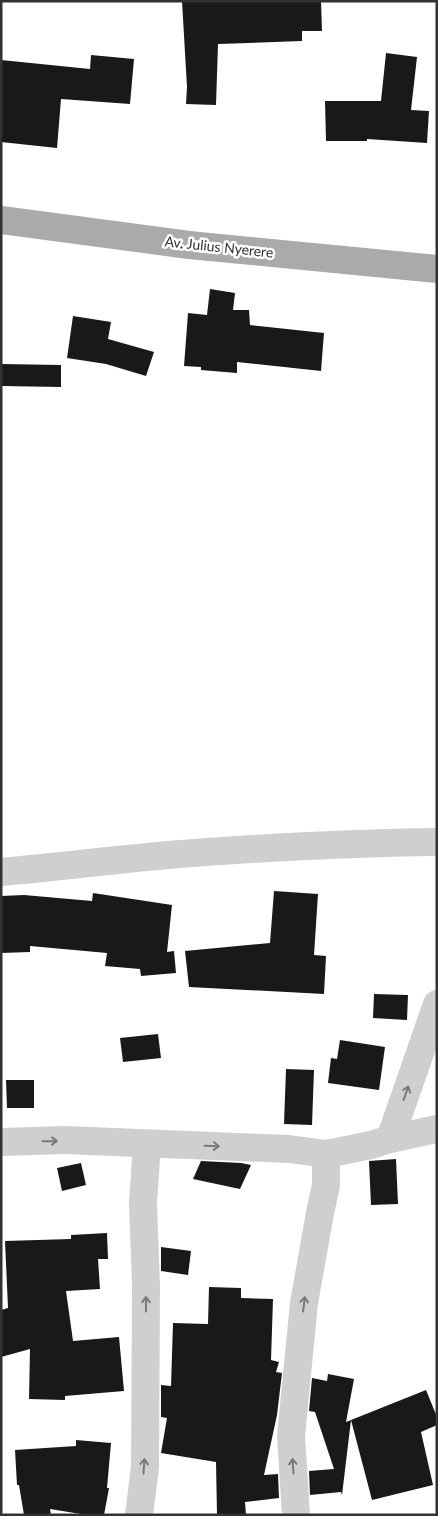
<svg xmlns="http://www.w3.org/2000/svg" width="438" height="1516" font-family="Lato,sans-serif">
<rect width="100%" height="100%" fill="#fff"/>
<path fill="#191919" d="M 182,1 L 321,1 L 322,31 L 302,31 L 302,41 L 218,44 L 216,105 L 186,104 L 187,87 Z
M 386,53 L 417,57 L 411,110 L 429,111 L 427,143 L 367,139 L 367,141 L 326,141 L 325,101 L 381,101 Z
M 91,55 L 134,59 L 130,104 L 61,99 L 57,148 L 1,142 L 1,60 L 90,69 Z
M 210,289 L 235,293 L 233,310 L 249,310 L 250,325 L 324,333 L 321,371 L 237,362 L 237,373 L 201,370 L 201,367 L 184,366 L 188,313 L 207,315 Z
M 73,316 L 111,322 L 108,339 L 154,352 L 146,376 L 106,364 L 67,358 Z
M 1,364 L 61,365 L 61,387 L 1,386 Z
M 274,891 L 318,894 L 314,955 L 326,956 L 324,994 L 189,987 L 185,951 L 270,943 Z
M 93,893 L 172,905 L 167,952 L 174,951 L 176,973 L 141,976 L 140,969 L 105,966 L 107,953 L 30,946 L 30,952 L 1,953 L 1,896 L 24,895 L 92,901 Z
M 374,994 L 408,995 L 407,1020 L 373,1018 Z
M 158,1034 L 161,1058 L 123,1062 L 120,1038 Z
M 340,1040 L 385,1047 L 379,1090 L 328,1083 L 331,1058 L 337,1059 Z
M 286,1069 L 314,1070 L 312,1125 L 284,1124 Z
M 6,1080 L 34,1080 L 34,1108 L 7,1108 Z
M 396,1159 L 398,1204 L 371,1205 L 369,1161 Z
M 201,1161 L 241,1163 L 251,1165 L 240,1189 L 193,1179 Z
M 81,1163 L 86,1185 L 62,1191 L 57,1168 Z
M 107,1233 L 108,1259 L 98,1259 L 100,1289 L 66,1291 L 73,1341 L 119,1337 L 124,1391 L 65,1396 L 65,1400 L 29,1399 L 30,1349 L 1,1357 L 1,1310 L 8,1308 L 5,1241 L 71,1239 L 71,1235 Z
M 161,1247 L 191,1251 L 188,1275 L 161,1271 Z
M 209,1287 L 241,1288 L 241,1298 L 273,1299 L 271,1360 L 279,1362 L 276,1372 L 282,1373 L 277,1415 L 264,1475 L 278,1474 L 279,1498 L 245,1502 L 246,1515 L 217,1515 L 216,1462 L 161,1453 L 167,1418 L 161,1417 L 161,1385 L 171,1386 L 173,1323 L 208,1324 Z
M 328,1374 L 354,1379 L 346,1422 L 426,1390 L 437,1417 L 437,1425 L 421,1432 L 433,1485 L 372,1500 L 351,1420 L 342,1495 L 341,1492 L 310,1495 L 309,1471 L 334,1469 L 315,1412 L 309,1411 L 312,1378 L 327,1381 Z
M 76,1440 L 111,1443 L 107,1488 L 109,1488 L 104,1515 L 87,1515 L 50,1509 L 51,1515 L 24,1515 L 19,1485 L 17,1485 L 15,1450 L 76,1446 Z"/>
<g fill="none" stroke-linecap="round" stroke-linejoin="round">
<path stroke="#cfcfcf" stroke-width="28" d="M 1,872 C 57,867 112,860 168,855 C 257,848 347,843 437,842
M 390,1139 L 437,1004
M 1,1142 L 65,1140 L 289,1149 L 326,1154 L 371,1145 L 390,1139 L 437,1129
M 139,1515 L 145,1467 L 146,1285 L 143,1203 L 147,1144
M 296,1515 L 291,1436 L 304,1303 L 320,1213 L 326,1185 L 326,1154"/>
<path stroke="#aaa" stroke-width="28" d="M 1,220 L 189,245 L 437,269"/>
</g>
<defs><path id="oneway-shaft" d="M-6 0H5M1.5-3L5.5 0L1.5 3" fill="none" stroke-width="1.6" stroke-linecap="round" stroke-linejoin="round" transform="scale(1.25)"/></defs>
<g stroke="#797979">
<use href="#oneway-shaft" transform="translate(406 1093) rotate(-71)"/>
<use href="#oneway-shaft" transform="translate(50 1141) rotate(-1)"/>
<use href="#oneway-shaft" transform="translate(212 1146) rotate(2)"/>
<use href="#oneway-shaft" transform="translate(146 1304) rotate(-90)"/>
<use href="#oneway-shaft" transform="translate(304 1304) rotate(-83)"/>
<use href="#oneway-shaft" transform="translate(144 1466) rotate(-86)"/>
<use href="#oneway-shaft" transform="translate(293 1466) rotate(-94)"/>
</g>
<g text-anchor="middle" stroke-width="5" stroke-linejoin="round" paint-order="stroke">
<g font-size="14" fill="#323232" stroke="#fff">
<text transform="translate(219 247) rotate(6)" y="5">Av. Julius Nyerere</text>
</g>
</g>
<rect width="438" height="1516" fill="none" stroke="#323232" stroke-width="5"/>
</svg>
